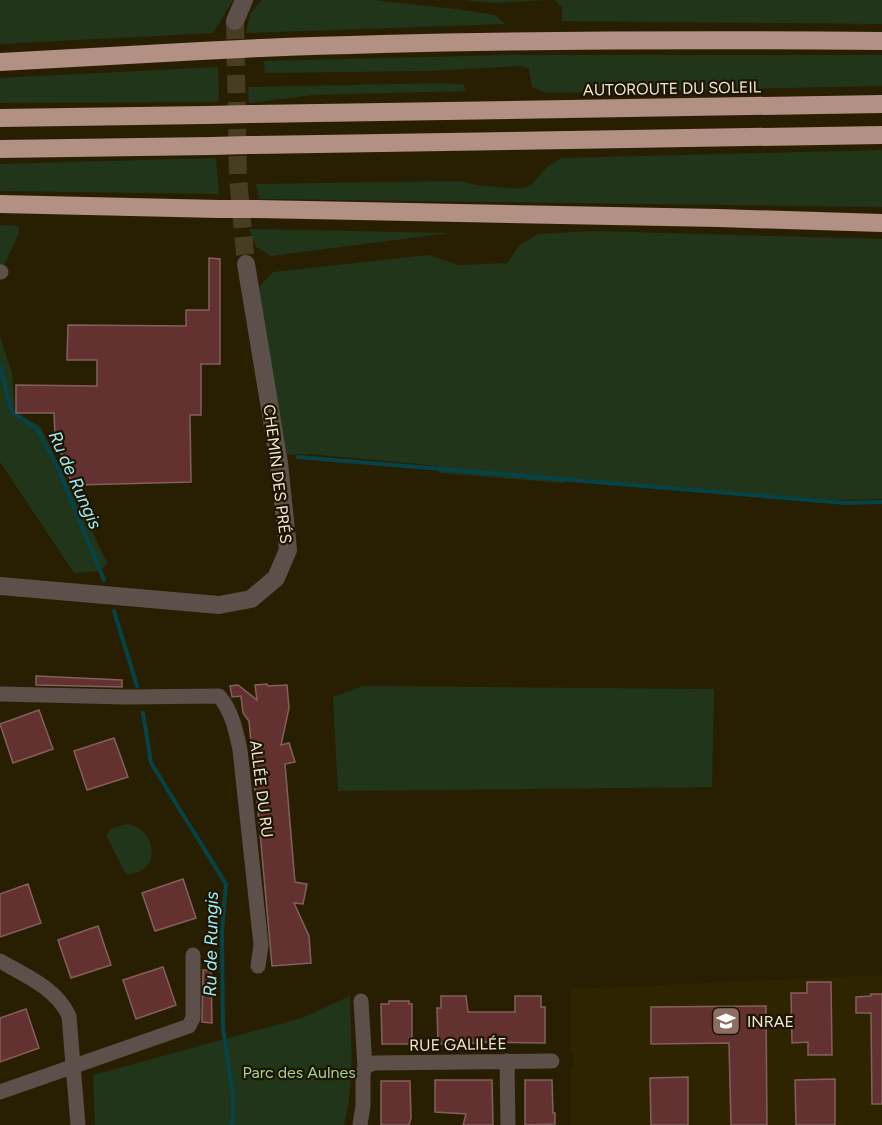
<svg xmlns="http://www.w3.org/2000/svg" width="882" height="1125" font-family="Figtree,sans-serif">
<rect width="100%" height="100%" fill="#281f02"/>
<path fill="#2f2400" d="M 882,975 L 882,1125 L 570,1125 L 570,1069 L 574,1068 L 573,1053 L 570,1052 L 570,989 Z"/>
<path fill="#21351b" d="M 0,0 L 233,0 L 213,33 L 0,44 Z
M 262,0 L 372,0 L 456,9 L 495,15 L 505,24 L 246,33 L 250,14 Z
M 464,0 L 550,0 L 490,3 Z
M 555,0 L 882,0 L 882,24 L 562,21 L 562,7 Z
M 509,55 L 882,55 L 882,86 L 546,93 L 532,87 L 529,69 L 521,66 L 429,71 L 265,73 L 264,61 Z
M 218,67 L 219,102 L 0,103 L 0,78 Z
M 445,83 L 464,85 L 466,91 L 313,95 L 249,103 L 248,87 Z
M 882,150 L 882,207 L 259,199 L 256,184 L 460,181 L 476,185 L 520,189 L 531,185 L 547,167 L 562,158 Z
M 216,158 L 219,194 L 0,191 L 0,164 Z
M 0,225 L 19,226 L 19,233 L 0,274 Z
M 249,229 L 450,233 L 271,256 L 256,247 Z
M 594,231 L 882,239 L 882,499 L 833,500 L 565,478 L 564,483 L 439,473 L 438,466 L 311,454 L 287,455 L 258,288 L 273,272 L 428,255 L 459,265 L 507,263 L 520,245 L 538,234 Z
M 0,336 L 12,374 L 15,413 L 40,426 L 108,564 L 98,571 L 74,573 L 0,462 Z
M 363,686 L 714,689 L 712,787 L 338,791 L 333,697 Z
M 128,824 C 160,831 160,875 126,874 L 106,835 L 112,828 Z
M 350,996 C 351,1039 355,1083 344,1125 L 95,1125 L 93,1075 L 302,1018 Z"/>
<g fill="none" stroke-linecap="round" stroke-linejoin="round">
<path stroke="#054349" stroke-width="4" d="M 0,366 L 12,412 L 37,429 L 56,464 L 104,580
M 298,457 L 846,503 L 882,502
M 114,611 L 137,686
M 143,713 L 151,763 L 226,884 L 222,931 L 223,1028 L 233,1097 L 233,1121 L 231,1125"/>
</g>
<path fill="#63312f" stroke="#83605d" stroke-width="1.5" d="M 209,258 L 220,259 L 220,364 L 201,364 L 201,415 L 190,415 L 191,482 L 76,485 L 69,477 L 55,435 L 54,413 L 16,413 L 16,385 L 97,386 L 97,360 L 67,360 L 68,325 L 186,326 L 186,310 L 209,310 Z
M 36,676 L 122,680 L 122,687 L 36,685 Z
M 267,684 L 268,686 L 287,685 L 289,708 L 281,745 L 289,743 L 295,762 L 285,764 L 295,882 L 307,884 L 303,904 L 294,903 L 309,936 L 311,963 L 272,966 L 257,799 L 254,785 L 255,783 L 249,721 L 243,713 L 241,696 L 232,697 L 230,686 L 238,685 L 257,700 L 255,685 Z
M 39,710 L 53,749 L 13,763 L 0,724 Z
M 114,738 L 128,777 L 87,790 L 74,751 Z
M 183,879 L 196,918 L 155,931 L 142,893 Z
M 28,884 L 41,923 L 0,937 L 0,894 Z
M 98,926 L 111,965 L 71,978 L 58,940 Z
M 163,967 L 176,1005 L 136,1019 L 123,980 Z
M 203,970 L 211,970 L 212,1023 L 202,1022 Z
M 807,982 L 831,982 L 832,1055 L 808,1055 L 808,1042 L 792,1043 L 791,993 L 807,993 Z
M 871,994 L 882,994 L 882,1104 L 872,1104 L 871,1013 L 856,1013 L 856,997 L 871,996 Z
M 441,996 L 466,996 L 468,1012 L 515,1012 L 515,996 L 541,996 L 541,1007 L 545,1007 L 545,1043 L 481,1042 L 480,1043 L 438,1044 L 437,1008 L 441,1008 Z
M 389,1001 L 409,1001 L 409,1004 L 412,1004 L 412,1038 L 409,1038 L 409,1044 L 382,1044 L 381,1004 L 389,1004 Z
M 766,1006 L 767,1125 L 731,1125 L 729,1043 L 651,1044 L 651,1007 Z
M 26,1009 L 39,1048 L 0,1062 L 0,1018 Z
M 688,1077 L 688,1125 L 651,1125 L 650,1078 Z
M 835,1079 L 835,1125 L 796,1125 L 795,1080 Z
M 435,1080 L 492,1080 L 493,1125 L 463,1125 L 466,1114 L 435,1112 Z
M 525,1080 L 552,1080 L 553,1113 L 555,1113 L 555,1124 L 525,1125 Z
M 381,1081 L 410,1081 L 411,1118 L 409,1125 L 381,1125 Z"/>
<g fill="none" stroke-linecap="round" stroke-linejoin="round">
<path stroke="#463d22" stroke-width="18" stroke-dasharray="18 9" stroke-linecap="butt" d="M 235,21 L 238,178 L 246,264"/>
<path stroke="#5d4f4a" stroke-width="15" d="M 0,272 L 1,272
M 0,694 L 126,697 L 219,696 C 232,711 236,731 240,750 L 261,945 L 258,966
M 0,961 C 25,975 57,989 69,1016 L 78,1125
M 507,1061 L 508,1125
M 365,1067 L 374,1063 L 552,1061
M 0,1092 L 189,1026 L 193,1018 L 193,955
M 360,1125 L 363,1106 L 363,1073 L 365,1067 L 361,1001"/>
<path stroke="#5d4f4a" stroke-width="18" d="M 235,21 L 244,0
M 0,586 L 219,605 L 251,599 L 276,578 L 288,550 L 279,463 L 246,264"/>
<path stroke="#b29083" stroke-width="18" d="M 261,48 C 468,40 675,39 882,41
M 0,62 L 201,51
M 250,114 L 882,104
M 0,118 L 207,115
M 250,145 L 882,135
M 0,149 L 211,146
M 0,204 L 219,209
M 257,209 L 718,218 L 882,223"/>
<path stroke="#b29083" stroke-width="18" d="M 201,51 L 261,48
M 207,115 L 250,114
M 211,146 L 250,145
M 219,209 L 257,209"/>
</g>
<defs>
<g id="university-square" transform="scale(1.5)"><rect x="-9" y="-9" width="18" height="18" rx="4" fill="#8d6e63" stroke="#1e1500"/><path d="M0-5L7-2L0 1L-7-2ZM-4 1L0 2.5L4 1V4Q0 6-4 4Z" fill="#fff"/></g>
</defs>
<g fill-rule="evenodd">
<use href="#university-square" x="726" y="1021"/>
</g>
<g text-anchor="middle" stroke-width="4.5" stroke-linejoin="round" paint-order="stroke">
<g font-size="16" fill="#eee8d7" stroke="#1e1500">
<text transform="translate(672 88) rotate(-1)" y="6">AUTOROUTE DU SOLEIL</text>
<text transform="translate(278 474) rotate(83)" y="6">CHEMIN DES PRÉS</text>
<text transform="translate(262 789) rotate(83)" y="6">ALLÉE DU RU</text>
<text transform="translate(458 1044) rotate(-1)" y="6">RUE GALILÉE</text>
</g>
<g font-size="16" fill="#eee8d7" stroke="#1e1500" text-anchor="start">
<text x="747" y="1027">INRAE</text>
</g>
<g font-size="16" fill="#a0d291" stroke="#1e1500">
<text x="299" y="1078">Parc des Aulnes</text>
</g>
<g font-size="18" font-style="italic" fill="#9beef9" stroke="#1e1500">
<text transform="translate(75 480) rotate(66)" y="6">Ru de Rungis</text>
<text transform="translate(211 944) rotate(-89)" y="6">Ru de Rungis</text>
</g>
</g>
</svg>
